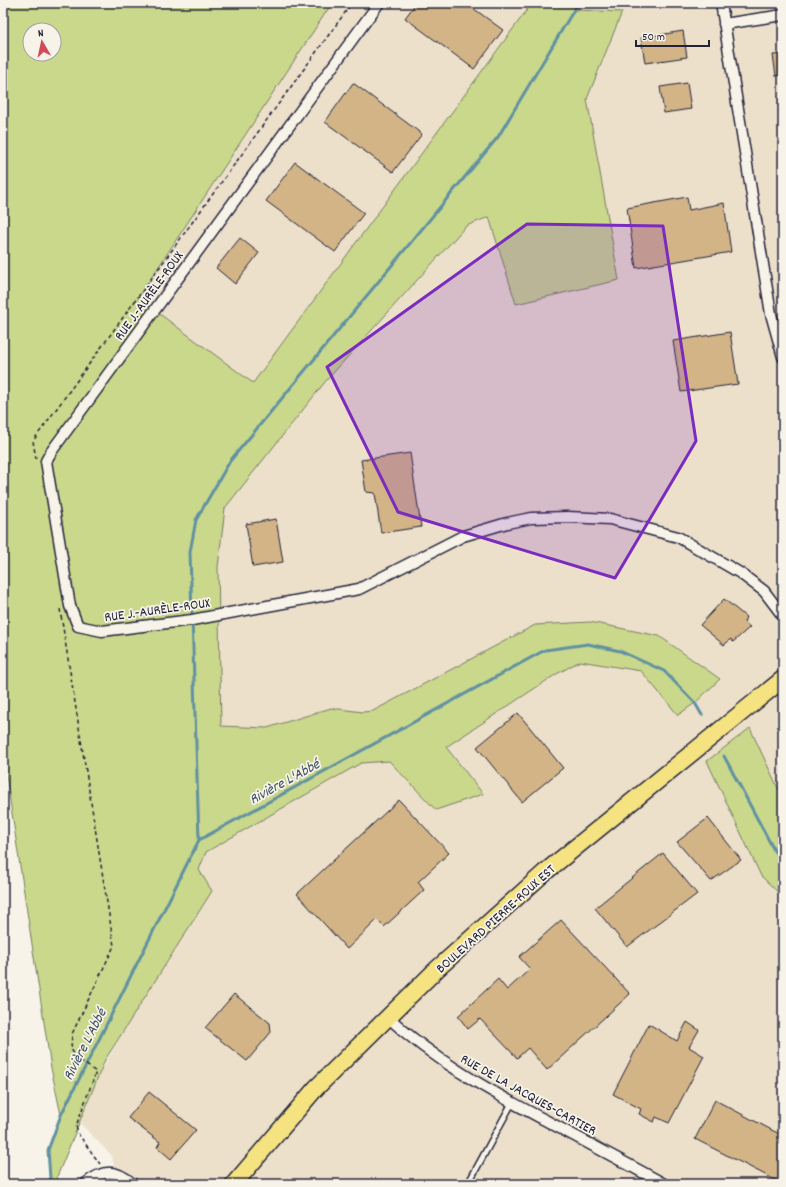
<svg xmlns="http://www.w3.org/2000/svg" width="786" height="1187" font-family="Dekko,sans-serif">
<rect width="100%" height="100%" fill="#f7f3e8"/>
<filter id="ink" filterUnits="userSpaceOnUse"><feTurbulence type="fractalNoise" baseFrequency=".025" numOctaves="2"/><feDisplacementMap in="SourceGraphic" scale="8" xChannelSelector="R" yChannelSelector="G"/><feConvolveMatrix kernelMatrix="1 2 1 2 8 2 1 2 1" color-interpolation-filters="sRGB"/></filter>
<g filter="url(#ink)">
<path fill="#ece0cb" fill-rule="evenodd" d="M 3,3 L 783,3 L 783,1184 L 123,1184 L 117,1178 L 112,1156 L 75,1118 L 119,1039 ZM 30,30 L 54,30 L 54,54 L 30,54 Z"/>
<path fill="#cad88c" stroke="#767d64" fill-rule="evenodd" d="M 3,3 L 332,3 L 138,298 L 253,383 L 532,3 L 581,3 L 577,10 L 622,12 L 587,99 L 619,280 L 516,304 L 489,217 L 466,226 L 325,382 L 225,508 L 218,567 L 221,726 L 267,728 L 331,708 L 363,712 L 373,711 L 535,625 L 590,622 L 659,636 L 720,679 L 695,703 L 678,715 L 641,671 L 580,661 L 555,675 L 446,747 L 483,794 L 436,810 L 389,761 L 361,763 L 206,852 L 199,870 L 212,891 L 105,1060 L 54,1184 L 50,1184 L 48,1150 L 61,1115 L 51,1068 L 3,755 ZM 30,30 L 54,30 L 54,54 L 30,54 Z
M 750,728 L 778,788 L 783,794 L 783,897 L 761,876 L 707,761 Z"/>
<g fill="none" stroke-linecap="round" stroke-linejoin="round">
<path stroke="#6191a2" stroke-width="3" d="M 724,756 L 775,852 L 783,857
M 199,840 L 190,552 L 196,520 L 230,461 L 498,137 L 578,3
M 50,1178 L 48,1150 L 61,1115 L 199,840 L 545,650 L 588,644 L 620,651 L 664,671 L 695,703 L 702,715"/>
</g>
<path fill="#d2b487" stroke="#22223b" d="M 416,3 L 466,3 L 503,30 L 474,69 L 405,18 Z
M 683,31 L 687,57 L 645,63 L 641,38 Z
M 783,54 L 783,75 L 776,76 L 773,55 Z
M 353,83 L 422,134 L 393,172 L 325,122 Z
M 687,83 L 691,109 L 664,113 L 660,87 Z
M 295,162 L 364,213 L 335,252 L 266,201 Z
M 687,197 L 689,210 L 724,203 L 731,252 L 636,268 L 627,208 Z
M 240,238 L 259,253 L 235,284 L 216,268 Z
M 730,332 L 738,384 L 681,392 L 673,341 Z
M 410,453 L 421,527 L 381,533 L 375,493 L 366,492 L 361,460 Z
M 276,519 L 283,562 L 253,567 L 246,524 Z
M 724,599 L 746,617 L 744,622 L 750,627 L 733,642 L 731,639 L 724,645 L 700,625 Z
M 518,713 L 563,768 L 522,802 L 477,747 Z
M 399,800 L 449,853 L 418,882 L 424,890 L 384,927 L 377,920 L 347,949 L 297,894 Z
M 708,818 L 741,860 L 711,881 L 677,842 Z
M 663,853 L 697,894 L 627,947 L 595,908 Z
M 561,920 L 630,994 L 547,1070 L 528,1048 L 517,1058 L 480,1019 L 468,1029 L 458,1016 L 498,979 L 507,990 L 530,969 L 519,957 Z
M 234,994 L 270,1023 L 271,1032 L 247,1061 L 205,1028 Z
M 687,1022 L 699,1030 L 689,1047 L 704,1056 L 669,1123 L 656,1117 L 654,1122 L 639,1114 L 641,1109 L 613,1094 L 649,1024 L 677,1041 Z
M 149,1092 L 196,1130 L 171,1159 L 157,1147 L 160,1142 L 128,1118 Z
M 715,1100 L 783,1136 L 783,1184 L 695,1139 Z"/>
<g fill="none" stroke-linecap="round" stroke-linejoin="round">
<g stroke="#22223b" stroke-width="8">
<path id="service" d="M 468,1184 L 512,1103"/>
</g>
<g stroke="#22223b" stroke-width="13">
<path id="minor" d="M 379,3 L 51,452 L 46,461 L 70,606 L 78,626 L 102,631 L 192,620 L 359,589 L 463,536 L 507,523 L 531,518 L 568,517 L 610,519 L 678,537 L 740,573 L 764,591 L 783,616
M 721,3 L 771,314 L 783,357
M 724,24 L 783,15
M 388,1017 C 434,1060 488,1090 543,1119 C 584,1141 624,1162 664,1184
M 85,1184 C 103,1169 116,1169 133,1184"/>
</g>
<g stroke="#22223b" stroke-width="19">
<path id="primary" d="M 234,1184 L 316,1088 L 437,969 L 544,873 L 783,679"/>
</g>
<path stroke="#22223b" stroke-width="1.5" stroke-dasharray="4 3" stroke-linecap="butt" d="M 36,459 L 33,441 L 352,3
M 60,609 L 114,946 L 72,1034 L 71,1049 L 77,1058 L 96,1072 L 76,1126 L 79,1135 L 100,1164"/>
<use href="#service" stroke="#f7f3e8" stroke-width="5"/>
<use href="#minor" stroke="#f7f3e8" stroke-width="10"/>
<use href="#primary" stroke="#f5e382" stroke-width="16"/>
</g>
</g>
<path fill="#7b2cbf" fill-opacity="0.2" stroke="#7b2cbf" stroke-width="3" stroke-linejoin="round" d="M 527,224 L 663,226 L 696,441 L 615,578 L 398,512 L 327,367 Z"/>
<g text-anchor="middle" stroke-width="3.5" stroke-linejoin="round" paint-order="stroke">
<g font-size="14" fill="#22223b" stroke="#f7f3e8">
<text transform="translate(148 295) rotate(-54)" y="5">RUE J.-AURÈLE-ROUX</text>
<text transform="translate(157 609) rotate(-8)" y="5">RUE J.-AURÈLE-ROUX</text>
<text transform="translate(495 918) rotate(-42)" y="5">BOULEVARD PIERRE-ROUX EST</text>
<text transform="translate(529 1094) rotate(29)" y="5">RUE DE LA JACQUES-CARTIER</text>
</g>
<g font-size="15" font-style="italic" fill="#3c5066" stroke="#f7f3e8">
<text transform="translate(284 781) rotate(-29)" y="5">Rivière L'Abbé</text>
<text transform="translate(84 1044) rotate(-63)" y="5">Rivière L'Abbé</text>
</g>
</g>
<rect width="786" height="1187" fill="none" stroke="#f7f3e8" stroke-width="16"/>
<rect x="8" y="8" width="770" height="1171" fill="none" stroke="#22223b" stroke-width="1.5" filter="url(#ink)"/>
<g transform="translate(42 42) rotate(351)"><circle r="19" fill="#f7f3e8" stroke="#a29fa3"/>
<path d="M0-3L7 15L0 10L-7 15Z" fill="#d1495b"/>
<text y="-6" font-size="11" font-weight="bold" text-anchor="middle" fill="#22223b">N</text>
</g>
<path d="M636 40v6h73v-6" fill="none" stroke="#22223b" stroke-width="2"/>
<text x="642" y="40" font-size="12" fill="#22223b" stroke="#f7f3e8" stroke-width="3" paint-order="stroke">50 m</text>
</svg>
